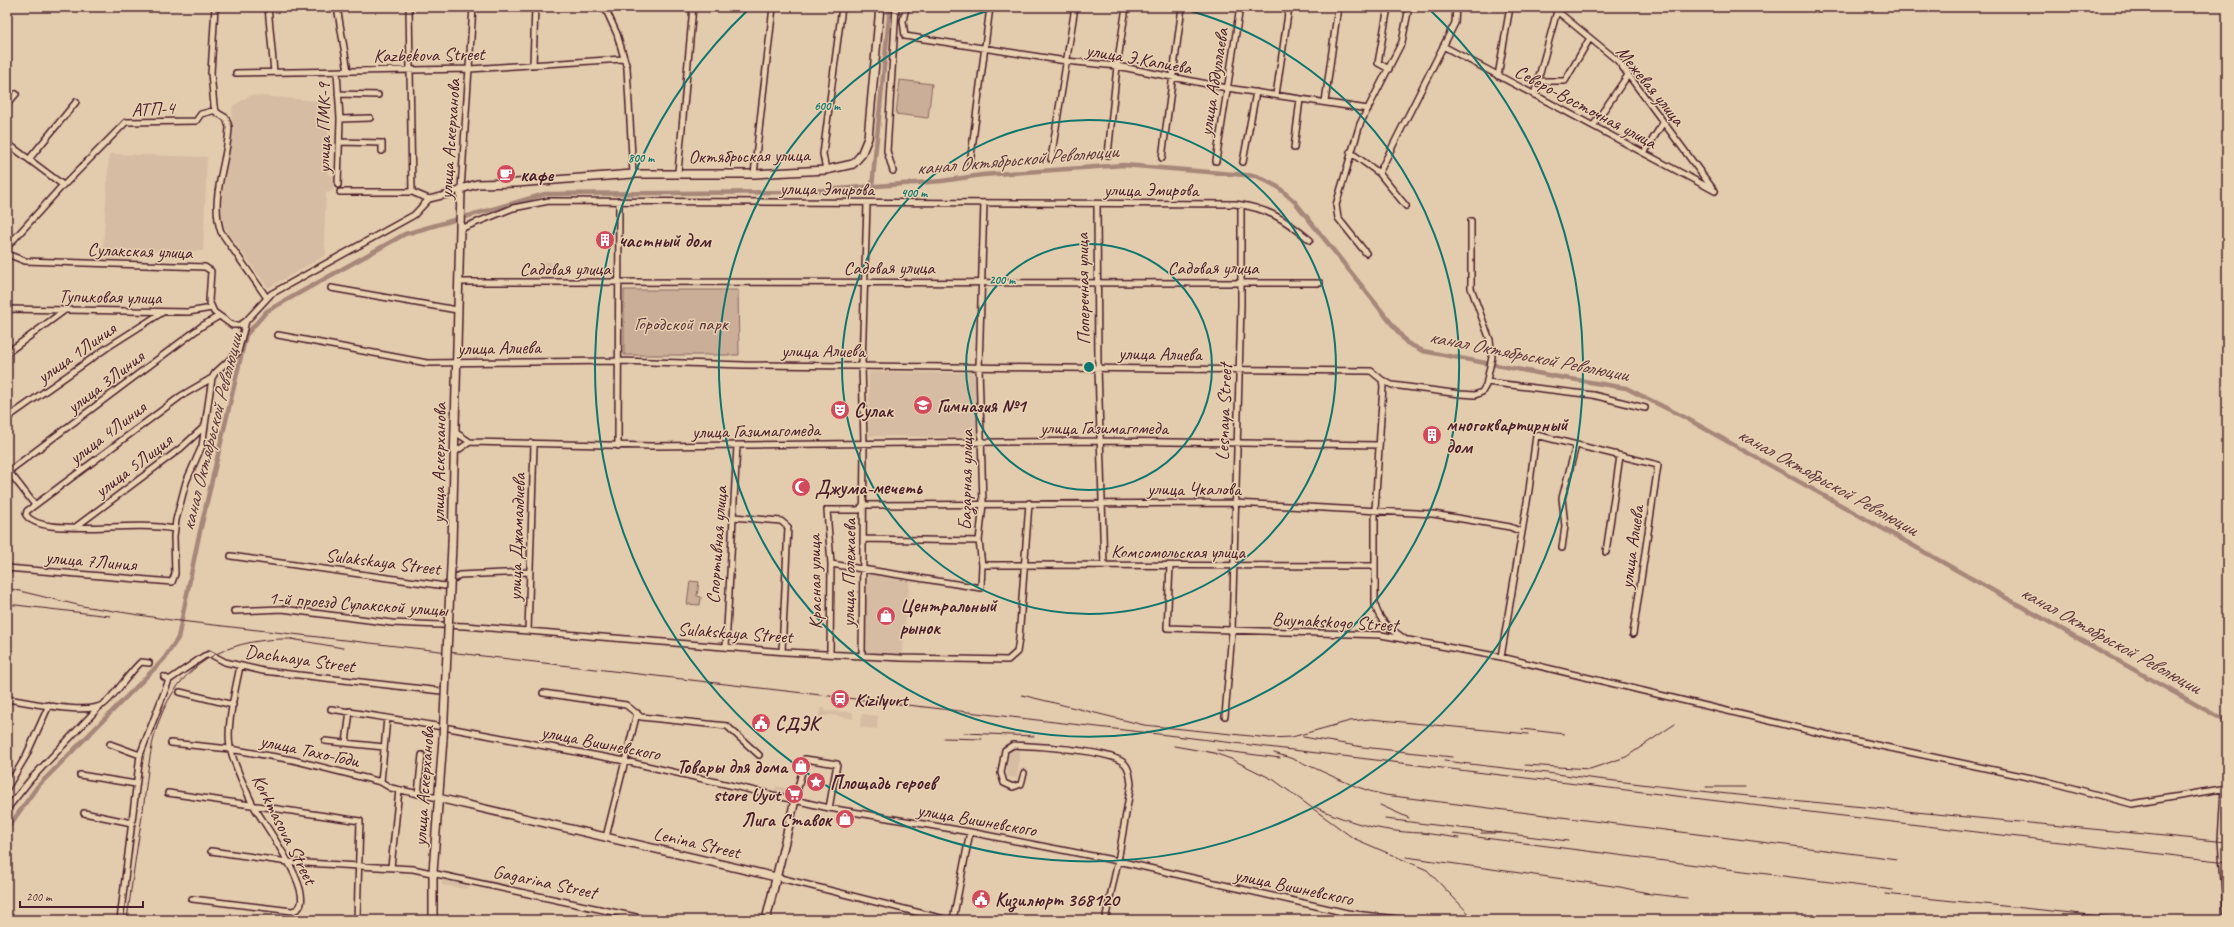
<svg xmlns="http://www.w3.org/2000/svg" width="2234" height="927" font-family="Caveat,sans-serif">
<rect width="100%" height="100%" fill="#e3cbad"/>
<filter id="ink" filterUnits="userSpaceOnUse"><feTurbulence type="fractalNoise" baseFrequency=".025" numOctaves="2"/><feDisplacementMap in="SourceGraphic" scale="8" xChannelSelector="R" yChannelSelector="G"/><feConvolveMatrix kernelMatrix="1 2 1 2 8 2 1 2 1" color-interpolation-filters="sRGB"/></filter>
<g filter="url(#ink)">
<path fill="#d6bca2" d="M 251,95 L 328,102 L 328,175 L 334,176 L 333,191 L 326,193 L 324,238 L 326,255 L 268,288 L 223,225 L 221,211 L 233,106 Z
M 109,154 L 207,157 L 203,251 L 103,250 Z
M 539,262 L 551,262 L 551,265 L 557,264 L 556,272 L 539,272 Z
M 869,372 L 976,373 L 976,437 L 869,436 Z
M 868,572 L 910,578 L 902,655 L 864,653 Z
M 820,708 L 825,708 L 825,711 L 853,712 L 853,719 L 831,715 L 819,717 Z
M 862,714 L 878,716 L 877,729 L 860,727 Z
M 1009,748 L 1020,749 L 1017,778 L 1007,777 Z
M 776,786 L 793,790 L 791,797 L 774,793 Z
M 442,880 L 468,885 L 467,889 L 442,885 Z"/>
<path fill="#caae97" stroke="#8a6661" d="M 900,80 L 932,84 L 928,118 L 896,114 Z
M 624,290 L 738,290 L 739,355 L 624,355 Z
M 690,581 L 699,582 L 697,596 L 701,597 L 700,605 L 687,604 Z"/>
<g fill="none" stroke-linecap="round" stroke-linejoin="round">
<path stroke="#a68779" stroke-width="4.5" d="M 872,187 L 890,7
M 7,829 L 37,787 L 164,659 L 178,638 L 198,540 L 246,335 L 267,311 L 405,234 L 545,194 L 798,192 L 942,181 L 982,175 L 1124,165 L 1257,176 L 1278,187 L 1295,202 L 1407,343 L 1423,351 L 1553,376 L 1626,388 L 1684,417 L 2227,722"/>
<g stroke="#4a1f2b" stroke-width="8">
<path id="street" d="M 215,7 L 211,73 L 214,106 L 216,112 L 226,118 L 229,127 C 228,161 209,198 221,232 L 267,298
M 268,7 L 274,72
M 337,7 L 348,71
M 409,7 L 412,192
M 602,7 L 607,12 L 617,34 L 627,68 L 633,174
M 906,7 L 903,21 L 905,36 L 1066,61 L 1117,66 L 1227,88 L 1368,109
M 1388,7 L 1378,63 L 1389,69
M 1555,7 L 1557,11 L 1618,61 L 1713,189
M 1443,46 L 1715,191
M 533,65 L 535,7
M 337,72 L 340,119 L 338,185
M 236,73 L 470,69 L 623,59
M 1498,76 L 1510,7
M 1537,81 L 1565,81 L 1590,38
M 338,94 L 378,95
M 1276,95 L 1289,7
M 1534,95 L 1557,11
M 1325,102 L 1338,7
M 7,104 L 16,94
M 340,119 L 370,118
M 1593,126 L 1628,75
M 340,142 L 382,143 L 382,151
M 7,143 L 63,185 L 7,247
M 1294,148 L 1300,99
M 1350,152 L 1379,173 L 1406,206
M 1644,153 L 1663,123
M 1108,155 L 1117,66 L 1126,7
M 30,158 L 76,102
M 1162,158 L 1182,7
M 1051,159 L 1075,7
M 1216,161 L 1240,7
M 1243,162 L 1256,92
M 970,164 L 990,7
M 826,170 L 823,154 L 842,7
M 893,171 L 887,151 L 896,7
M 678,172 L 693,7
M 1379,173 L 1455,23 L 1456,7
M 754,174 L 773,7
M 66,183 L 126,122 L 196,121 L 201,114 L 216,110
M 340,192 L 412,192 L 429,199 L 450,194 L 461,189 L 473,7
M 1097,204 L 1098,367 L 1104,566
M 460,229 L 513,208 L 549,201 L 1235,204 C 1268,208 1284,219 1310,240
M 1366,253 L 1338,218 L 1336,205 L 1360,124 L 1402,42 L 1409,7
M 7,254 L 25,261 L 205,267 L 211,271 L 209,301 L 214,312 L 232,325 L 240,325 L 246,321 L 271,294 L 414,215 L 429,199
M 459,282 L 1320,283
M 331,288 L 457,310
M 7,309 L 188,312 L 212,308
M 278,335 L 427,363 L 620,361 L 744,365 L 1371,371 L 1382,380 L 1383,386 L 1375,510 L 1375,605 C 1380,623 1391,629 1406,640
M 7,353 L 65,310
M 1382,380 L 1392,385 L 1460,394 L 1475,395 L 1482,392 L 1486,385 L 1492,357 L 1490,340 L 1471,288 L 1471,221
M 1487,382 L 1593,395 L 1645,408
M 7,418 L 108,347 L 163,312
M 455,432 L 470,442 L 651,446 L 1100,441 L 1378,445
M 618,446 L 619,201
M 455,452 L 470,442
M 7,469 L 35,505
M 9,471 L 202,326 L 219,316
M 733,517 L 781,521 L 788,527 L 782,651
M 77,526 L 181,448 L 205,426
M 175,529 C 134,522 92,531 51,526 C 44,525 31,522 26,515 L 27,511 L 35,505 L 181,396 L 212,378
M 979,541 L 983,504 L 979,367 L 984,203
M 1562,548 L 1565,526 L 1562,498 L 1576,445
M 1606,552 L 1620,456
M 231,556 L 445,586 L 459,575 L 529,572
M 831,564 L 981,588 L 982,565 L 979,541 L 863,539
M 982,565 L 1374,566
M 1170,566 L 1167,628 L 1381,635 L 1501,657 L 1824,734 L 2046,781 L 2132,804 L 2227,788
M 7,568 L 172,582 L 175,574 L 174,536 L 176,520 L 186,482 L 202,446 L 212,378 L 215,373 L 238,352 L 246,321
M 234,611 L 282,609 L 392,623 L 465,626 L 786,652 L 901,658 L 1008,660 L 1017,652 L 1019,639 L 1029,503
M 528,631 L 534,445
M 726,646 L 737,446
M 830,653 L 831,564 L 827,510 L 859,510 L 863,505 L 1235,503 L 1433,514 L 1510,527 L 1522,532
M 862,655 L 864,443 L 862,365 L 867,204
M 1501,657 L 1529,490 L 1536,435 L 1658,465 L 1633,634
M 164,677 L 169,680 L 204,656 L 210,654 L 225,662 L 263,671 L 441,691
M 180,692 L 233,705
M 543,693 L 626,705 L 641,717 L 727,726 L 759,755
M 7,699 C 29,702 88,716 104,704 C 118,692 127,675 141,662 L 149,663
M 331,709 L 449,728 L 625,761 L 829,808 L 970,832 L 1118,861 L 1347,913 L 1405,920
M 1225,716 L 1232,632 L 1241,305 L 1241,205
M 325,741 L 384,747
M 171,743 L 230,749 L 293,760 L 381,782 L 391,788 L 438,798
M 346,743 L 350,711
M 110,744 L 140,755
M 1024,773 L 1021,784 L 1013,787 L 1004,783 L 1001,773 L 1005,750 L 1013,745 C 1033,746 1113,750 1125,764 C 1130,769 1130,778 1131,784 L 1118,861 L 1105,920
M 80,775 L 136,784
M 381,782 L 387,718
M 7,788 L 26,756 L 49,705
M 2224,789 L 2221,841 L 2227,920
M 168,793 L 360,821 L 357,920
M 418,794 L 422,755
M 795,800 L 805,759 L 837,764 L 829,808
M 7,809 L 31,779 L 99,707
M 84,813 L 132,823
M 606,837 L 637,713
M 211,851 L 288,862 L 413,869 L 650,920
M 391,867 L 399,790
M 776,877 L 948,920
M 192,899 L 292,911 C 326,905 259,818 252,803 C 244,786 234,765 230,747 C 226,726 236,687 240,666
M 1347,913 L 1348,920
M 120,920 L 140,755 L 169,680
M 953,920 L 970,832"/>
</g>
<g stroke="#4a1f2b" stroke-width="10">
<path id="secondary" d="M 452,545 L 461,189 L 477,184 L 516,183 L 633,174 L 754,174 L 826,170 L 853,164 L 861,155 L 868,138 L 880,7
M 438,798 L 776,877
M 433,920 L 433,872 L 443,739
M 766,920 L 795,800"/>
</g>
<use href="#street" stroke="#e9d2b2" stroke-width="5"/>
<use href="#secondary" stroke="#e9d2b2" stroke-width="7"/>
<path stroke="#4a1f2b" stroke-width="1" d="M 7,588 L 82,606 L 171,620 L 1167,735 L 2227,862
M 7,604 L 110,616
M 297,640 L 291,639 L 343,648
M 1022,695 L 1144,725 L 1270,738 L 1292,737 L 1350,721 L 1371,719 L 1528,734
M 1522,729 L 1564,734
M 964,733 L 1034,736
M 1303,737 L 1363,747 L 1452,757
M 944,738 L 982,739
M 1174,746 L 1214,753 L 1231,759 L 1274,780 L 1353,838 L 1427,870 L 1475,920
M 1217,750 L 1280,758
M 1274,753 C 1313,763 1345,787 1385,795 L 1897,859
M 1444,761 L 1718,793 L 2227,842
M 1525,765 L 1590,769 L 1626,757 L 1675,724
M 1706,787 L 1745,787
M 1380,805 L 1409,818
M 1315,807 C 1351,824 1388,833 1427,833
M 1385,819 L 1568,841
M 1423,833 L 1459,838
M 1481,833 L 1501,833
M 1453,834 L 1893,890
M 1406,857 L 1620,887 L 1648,893
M 1643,893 L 1687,898
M 1885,894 L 2111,917
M 127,920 C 132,881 138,842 144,803 C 148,772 150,739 163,711 C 187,657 236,638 291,639"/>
<g stroke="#4a1f2b" stroke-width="10" stroke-linecap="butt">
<path id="secondary-bridge" d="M 443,739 L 452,545"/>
</g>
<use href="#secondary-bridge" stroke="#e9d2b2" stroke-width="7"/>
</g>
</g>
<g fill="none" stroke="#0f766e" stroke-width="2">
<circle cx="1089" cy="367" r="123"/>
<circle cx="1089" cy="367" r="247"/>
<path d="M1175 7A370 370 0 1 1 1003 7"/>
<path d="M1429 9A494 494 0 1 1 749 9"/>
</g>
<defs>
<g id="cafe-disc" transform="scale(1)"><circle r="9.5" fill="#d1495b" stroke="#e9d2b2"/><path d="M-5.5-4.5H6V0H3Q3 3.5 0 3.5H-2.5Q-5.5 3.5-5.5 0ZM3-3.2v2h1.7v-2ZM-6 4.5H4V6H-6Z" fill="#fff"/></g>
<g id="building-disc" transform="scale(1)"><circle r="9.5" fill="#d1495b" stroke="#e9d2b2"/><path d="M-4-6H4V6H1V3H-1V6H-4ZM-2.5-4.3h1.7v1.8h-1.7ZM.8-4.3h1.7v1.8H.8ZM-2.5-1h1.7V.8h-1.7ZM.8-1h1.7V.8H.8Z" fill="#fff"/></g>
<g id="school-disc" transform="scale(1)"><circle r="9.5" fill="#d1495b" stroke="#e9d2b2"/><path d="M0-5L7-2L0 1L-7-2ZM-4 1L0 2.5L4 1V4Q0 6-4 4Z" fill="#fff"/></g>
<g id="theatre-disc" transform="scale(1)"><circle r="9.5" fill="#d1495b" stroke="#e9d2b2"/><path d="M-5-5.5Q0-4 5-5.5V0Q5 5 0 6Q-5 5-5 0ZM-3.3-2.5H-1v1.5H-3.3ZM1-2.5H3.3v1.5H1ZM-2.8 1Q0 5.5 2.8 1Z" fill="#fff"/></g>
<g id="mosque-disc" transform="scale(1)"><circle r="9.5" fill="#d1495b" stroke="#e9d2b2"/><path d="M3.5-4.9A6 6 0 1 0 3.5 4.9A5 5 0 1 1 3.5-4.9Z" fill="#fff"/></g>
<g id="shop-disc" transform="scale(1)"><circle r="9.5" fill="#d1495b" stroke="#e9d2b2"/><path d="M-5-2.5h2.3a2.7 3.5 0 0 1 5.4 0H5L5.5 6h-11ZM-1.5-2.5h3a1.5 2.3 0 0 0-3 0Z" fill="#fff"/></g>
<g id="station-disc" transform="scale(1)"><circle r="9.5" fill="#d1495b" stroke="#e9d2b2"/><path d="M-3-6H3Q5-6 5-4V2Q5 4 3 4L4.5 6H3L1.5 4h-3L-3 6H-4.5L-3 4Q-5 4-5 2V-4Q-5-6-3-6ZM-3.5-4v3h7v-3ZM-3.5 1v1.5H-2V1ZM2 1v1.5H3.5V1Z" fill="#fff"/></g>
<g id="civic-disc" transform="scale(1)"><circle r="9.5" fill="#d1495b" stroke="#e9d2b2"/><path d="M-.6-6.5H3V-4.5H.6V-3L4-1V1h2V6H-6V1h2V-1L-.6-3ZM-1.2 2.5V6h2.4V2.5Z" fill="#fff"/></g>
<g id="sight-disc" transform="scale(1)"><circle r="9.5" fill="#d1495b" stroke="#e9d2b2"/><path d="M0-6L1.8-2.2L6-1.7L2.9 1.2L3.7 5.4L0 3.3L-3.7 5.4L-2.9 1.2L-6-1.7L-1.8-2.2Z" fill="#fff"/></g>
<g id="supermarket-disc" transform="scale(1)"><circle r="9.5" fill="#d1495b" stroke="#e9d2b2"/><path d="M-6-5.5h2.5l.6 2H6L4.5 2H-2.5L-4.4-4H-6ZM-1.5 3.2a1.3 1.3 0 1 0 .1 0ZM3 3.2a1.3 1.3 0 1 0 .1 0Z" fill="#fff"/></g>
</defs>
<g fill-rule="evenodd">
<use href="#cafe-disc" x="506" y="174"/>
<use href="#building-disc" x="605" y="240"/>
<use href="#school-disc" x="923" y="405"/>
<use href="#theatre-disc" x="840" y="410"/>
<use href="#building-disc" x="1432" y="435"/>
<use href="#mosque-disc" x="801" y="487"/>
<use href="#shop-disc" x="886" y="616"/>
<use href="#station-disc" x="840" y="699"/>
<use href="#civic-disc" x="761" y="723"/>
<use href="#shop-disc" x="801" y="766"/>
<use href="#sight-disc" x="816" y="782"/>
<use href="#supermarket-disc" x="794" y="794"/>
<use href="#shop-disc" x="845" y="819"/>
<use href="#civic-disc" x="981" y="899"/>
</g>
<g text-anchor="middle" stroke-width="3" stroke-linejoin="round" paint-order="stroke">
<g font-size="19" fill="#4a1f2b" stroke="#e9d2b2">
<text transform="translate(429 54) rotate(-1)" y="7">Kazbekova Street</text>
<text transform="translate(1139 58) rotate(10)" y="7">улица Э.Капиева</text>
<text transform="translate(1213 82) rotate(-81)" y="7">улица Абдуллаева</text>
<text transform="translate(1651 85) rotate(51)" y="7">Межевая улица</text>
<text transform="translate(1586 106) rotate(28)" y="7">Северо-Восточная улица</text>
<text transform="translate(153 108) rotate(-3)" y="7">АТП-4</text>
<text transform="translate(323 128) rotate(-90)" y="7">улица ПМК-9</text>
<text transform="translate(449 139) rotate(-86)" y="7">улица Аскерханова</text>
<text transform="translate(749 155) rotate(-1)" y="7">Октябрьская улица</text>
<text transform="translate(827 188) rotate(1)" y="7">улица Эмирова</text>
<text x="1151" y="196">улица Эмирова</text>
<text transform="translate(140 250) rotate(2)" y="7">Сулакская улица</text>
<text x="889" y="274">Садовая улица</text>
<text x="1213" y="274">Садовая улица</text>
<text x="565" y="275">Садовая улица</text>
<text transform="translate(1082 289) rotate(-91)" y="7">Поперечная улица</text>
<text transform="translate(110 296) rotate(1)" y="7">Тупиковая улица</text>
<text transform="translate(499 347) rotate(-1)" y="7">улица Алиева</text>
<text x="823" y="357">улица Алиева</text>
<text transform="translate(76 352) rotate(-35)" y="7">улица 1Линия</text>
<text transform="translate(1160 353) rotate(1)" y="7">улица Алиева</text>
<text transform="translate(105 381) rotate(-37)" y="7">улица 3Линия</text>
<text transform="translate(1223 412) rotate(-88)" y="7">Lesnaya Street</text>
<text x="1104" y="434">улица Газимагомеда</text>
<text transform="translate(756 430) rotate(-1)" y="7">улица Газимагомеда</text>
<text transform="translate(107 432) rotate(-37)" y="7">улица 4Линия</text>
<text transform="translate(438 463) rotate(-89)" y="7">улица Аскерханова</text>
<text transform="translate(133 465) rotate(-37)" y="7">улица 5Лиция</text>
<text transform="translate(965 480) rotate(-89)" y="7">Базарная улица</text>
<text x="1194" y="495">улица Чкалова</text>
<text transform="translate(516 537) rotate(-88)" y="7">улица Джамалдиева</text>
<text transform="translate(716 545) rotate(-86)" y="7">Спортивная улица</text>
<text transform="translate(1631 547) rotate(-82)" y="7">улица Алиева</text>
<text x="1178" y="558">Комсомольская улица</text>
<text transform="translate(91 560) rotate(5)" y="7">улица 7Линия</text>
<text transform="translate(383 561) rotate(7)" y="7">Sulakskaya Street</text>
<text transform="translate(848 573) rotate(-89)" y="7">улица Полежаева</text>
<text transform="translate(814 582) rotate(-91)" y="7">Красная улица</text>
<text transform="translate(358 603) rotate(4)" y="7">1-й проезд Сулакской улицы</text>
<text transform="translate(1335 621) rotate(3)" y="7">Buynakskogo Street</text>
<text transform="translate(735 632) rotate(4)" y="7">Sulakskaya Street</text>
<text transform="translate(300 658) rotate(8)" y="7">Dachnaya Street</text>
<text transform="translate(601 742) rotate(11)" y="7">улица Вишневского</text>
<text transform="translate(310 750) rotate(12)" y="7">улица Тахо-Годи</text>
<text transform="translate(423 786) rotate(-86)" y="7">улица Аскерханова</text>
<text transform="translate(977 819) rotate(10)" y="7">улица Вишневского</text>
<text transform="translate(285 829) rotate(63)" y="7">Korkmasova Street</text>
<text transform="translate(697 842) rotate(13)" y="7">Lenina Street</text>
<text transform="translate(545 881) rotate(12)" y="7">Gagarina Street</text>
<text transform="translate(1294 886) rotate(12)" y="7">улица Вишневского</text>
</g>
<g font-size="19" font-weight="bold" fill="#4a1f2b" stroke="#e9d2b2" text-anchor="start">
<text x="520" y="181">кафе</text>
<text x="619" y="247">частный дом</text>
<text x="937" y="412">Гимназия №1</text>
<text x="854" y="417">Сулак</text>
<text x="1446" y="431">многоквартирный<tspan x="1446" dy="22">дом</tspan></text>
<text x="815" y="494">Джума-мечеть</text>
<text x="900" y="612">Центральный<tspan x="900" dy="22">рынок</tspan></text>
<text x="854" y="706">Kizilyurt</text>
<text x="775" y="730">СДЭК</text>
<text x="787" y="773" text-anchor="end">Товары для дома</text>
<text x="830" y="789">Площадь героев</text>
<text x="780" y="801" text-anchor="end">store Uyut</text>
<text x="831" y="826" text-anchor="end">Лига Ставок</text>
<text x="995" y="906">Кизилюрт 368120</text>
</g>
<g font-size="19" fill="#5d343b" stroke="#e9d2b2">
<text x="681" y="330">Городской парк</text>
</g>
<g font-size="20" font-style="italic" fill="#61393e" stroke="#e9d2b2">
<text transform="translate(1017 159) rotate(-5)" y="7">канал Октябрьской Революции</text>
<text transform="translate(1529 355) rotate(11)" y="7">канал Октябрьской Революции</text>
<text transform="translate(211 432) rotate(-76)" y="7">канал Октябрьской Революции</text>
<text transform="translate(1828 481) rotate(29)" y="7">канал Октябрьской Революции</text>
<text transform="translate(2111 639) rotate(29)" y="7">канал Октябрьской Революции</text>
</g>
</g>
<circle cx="1089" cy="367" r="6" fill="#0f766e" stroke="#e9d2b2" stroke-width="2"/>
<g font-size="12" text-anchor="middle" font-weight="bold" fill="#0f766e" stroke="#e9d2b2" stroke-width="3" stroke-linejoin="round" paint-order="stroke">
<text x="827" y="110">600 m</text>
<text x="641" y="162">800 m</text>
<text x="914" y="197">400 m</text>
<text x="1002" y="284">200 m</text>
</g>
<rect width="2234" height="927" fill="none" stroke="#e9d2b2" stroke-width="24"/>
<rect x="12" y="12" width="2210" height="903" fill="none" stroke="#4a1f2b" stroke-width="1.5" filter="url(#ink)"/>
<path d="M20 901v6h123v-6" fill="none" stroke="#4a1f2b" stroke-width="2"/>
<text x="26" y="901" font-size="12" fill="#4a1f2b" stroke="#e9d2b2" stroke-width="3" paint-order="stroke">200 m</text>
</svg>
